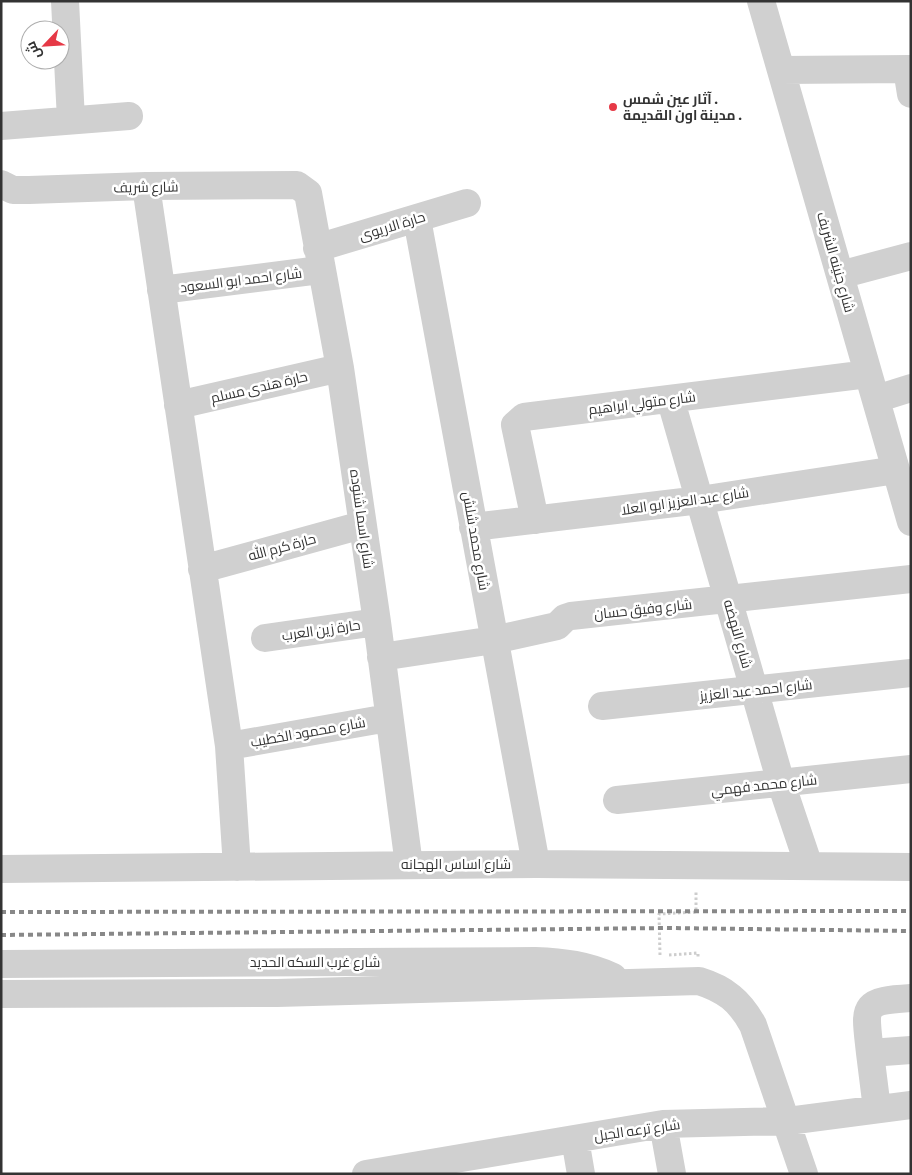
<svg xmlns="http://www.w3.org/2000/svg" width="912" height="1175" font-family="Commissioner,Cairo,sans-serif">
<rect width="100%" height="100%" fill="#fff"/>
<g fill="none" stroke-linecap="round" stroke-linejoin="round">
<path stroke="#cdcdcd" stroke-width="3" stroke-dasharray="2.5 2.5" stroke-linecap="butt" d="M 660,955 L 659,914 L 696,912 L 696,891
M 669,955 L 698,953 L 698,957"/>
<path stroke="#d0d0d0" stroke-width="28" d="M 65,1 L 71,120
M 761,1 L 911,522
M 907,69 L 911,94
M 781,70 L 911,69
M 1,126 L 129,116
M 1,184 L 13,190 L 29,190 L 146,186 L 297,185 L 308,193 L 340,368 L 377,622 L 409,865
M 146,186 L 229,746 L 237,867
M 417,219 L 536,864
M 317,248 L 467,203
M 840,275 L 911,256
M 161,290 L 320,270
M 876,399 L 911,388
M 671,401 L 781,783 L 809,866
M 178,405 L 340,368
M 535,520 L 515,425 L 524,417 L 868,374
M 473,527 L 700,500 L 896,470
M 202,569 L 362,525
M 265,638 L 377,622
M 381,657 L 494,640 L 557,626 L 565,618 L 571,616 L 911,579
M 602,706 L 911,673
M 229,746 L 388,718
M 617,800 L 911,769
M 1,869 L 536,864 L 911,867
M 1,964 L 535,961 C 563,962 587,965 613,977
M 1,994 L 277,993 L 699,981 C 725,989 740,1001 753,1025 L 804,1174
M 911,998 C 860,1001 865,1006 870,1053 L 911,1050
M 870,1053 L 877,1109
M 663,1124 L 672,1174
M 575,1139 L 581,1174
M 366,1174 L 663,1124 L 788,1121 L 911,1105"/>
<path stroke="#888" stroke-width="4" stroke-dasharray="5 4" stroke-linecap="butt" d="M 1,912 L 911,911
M 1,935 L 666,928 L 911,931"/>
</g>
<circle fill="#e63946" stroke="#fff" stroke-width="2" cx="613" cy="107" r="5"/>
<g text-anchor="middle" stroke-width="5" stroke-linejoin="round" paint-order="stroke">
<g font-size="14" font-weight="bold" fill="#333" stroke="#fff" text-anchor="start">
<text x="623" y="104">آثار عين شمس .<tspan x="623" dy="16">مدينة اون القديمة .</tspan></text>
</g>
<g font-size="14" fill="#333" stroke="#fff">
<text transform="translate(146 187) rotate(-1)" y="5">شارع شريف</text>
<text transform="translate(392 226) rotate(-17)" y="5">حارة الاريوى</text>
<text transform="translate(836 262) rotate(74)" y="5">شارع جنينه الشريف</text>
<text transform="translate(241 280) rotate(-7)" y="5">شارع احمد ابو السعود</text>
<text transform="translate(259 387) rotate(-13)" y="5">حارة هندى مسلم</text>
<text transform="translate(642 403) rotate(-7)" y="5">شارع متولي ابراهيم</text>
<text transform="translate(685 501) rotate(-8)" y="5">شارع عبد العزيز ابو العلا</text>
<text transform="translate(362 519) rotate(82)" y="5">شارع اسما شنوده</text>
<text transform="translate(476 541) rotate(80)" y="5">شارع محمد شلش</text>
<text transform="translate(282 547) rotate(-15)" y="5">حارة كرم الله</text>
<text transform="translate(643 609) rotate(-6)" y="5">شارع وفيق حسان</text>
<text transform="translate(321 630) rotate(-8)" y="5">حارة زين العرب</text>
<text transform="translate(738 634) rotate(74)" y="5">شارع النهضه</text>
<text transform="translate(756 690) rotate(-6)" y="5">شارع احمد عبد العزيز</text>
<text transform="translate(308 732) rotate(-10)" y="5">شارع محمود الخطيب</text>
<text transform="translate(764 785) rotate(-6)" y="5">شارع محمد فهمي</text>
<text x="456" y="869">شارع اساس الهجانه</text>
<text x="315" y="967">شارع غرب السكه الحديد</text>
<text transform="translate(637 1130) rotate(-8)" y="5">شارع ترعه الجبل</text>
</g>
</g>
<rect width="912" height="1175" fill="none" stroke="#333333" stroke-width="5"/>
<g transform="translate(45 45) rotate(245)"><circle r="24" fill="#ffffff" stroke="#adadad"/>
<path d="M0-4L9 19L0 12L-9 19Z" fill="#e63946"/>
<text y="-8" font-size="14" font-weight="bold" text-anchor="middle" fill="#333333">ش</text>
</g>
</svg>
